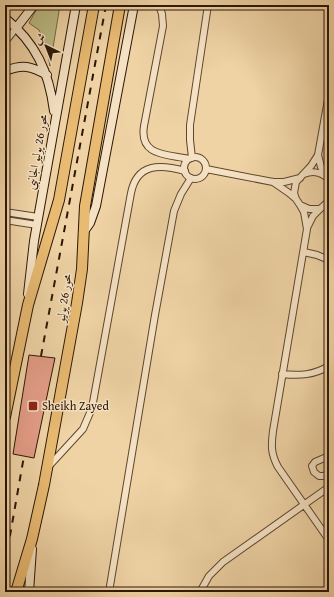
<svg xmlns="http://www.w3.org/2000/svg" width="334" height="597" font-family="'Gentium Book Plus',Amiri,serif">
<rect width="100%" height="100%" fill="#efd3a5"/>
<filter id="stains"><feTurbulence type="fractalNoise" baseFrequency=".005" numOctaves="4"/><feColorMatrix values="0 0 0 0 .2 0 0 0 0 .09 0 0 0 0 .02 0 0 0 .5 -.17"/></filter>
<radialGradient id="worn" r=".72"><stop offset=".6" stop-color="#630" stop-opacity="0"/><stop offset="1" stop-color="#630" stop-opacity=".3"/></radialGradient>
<path fill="#bcbb84" stroke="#746945" d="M 39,5 L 60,5 L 50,66 L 46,45 L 39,30 L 29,23 Z"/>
<path fill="#e39c87" stroke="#2c1706" d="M 29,355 L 55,358 L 34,458 L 13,454 Z"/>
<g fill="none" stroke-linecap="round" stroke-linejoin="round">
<g stroke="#5d462e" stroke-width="8">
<path id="minor" d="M 159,5 L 162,14 L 163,26 L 144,126 C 139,157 168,154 189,159
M 5,42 L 17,27
M 329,94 L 318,155 L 311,166 L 296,182 L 294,193 L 296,199 L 300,205 L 309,209 L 320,209 L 329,201
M 318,155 L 321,167 L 326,176
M184 168a11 11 0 1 1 22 0a11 11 0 1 1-22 0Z
M 192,158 L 190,140 L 190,125 L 208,5
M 206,169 L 273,182 L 284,182 L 300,178
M 304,174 C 314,170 323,173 329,180
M 273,182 L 289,193 L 296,199
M 300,205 L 304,212 L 307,229 L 273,431 C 271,446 271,454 278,467 L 329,540
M 5,212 L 38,217
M 5,220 L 37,225
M 307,228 L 313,216 L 320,209
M 304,252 L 317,255 L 329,260
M 282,374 C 300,376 314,375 329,366
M 329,456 L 315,462 L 312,466 L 314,472 L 319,476 L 324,476 L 329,472
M 49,466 L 83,429 L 92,408 L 131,193 C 137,163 160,164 185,171
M 109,592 L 155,315 L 174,211 L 181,194 L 191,178
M 200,592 L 209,576 L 223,562 L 329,487
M 329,592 L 329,590"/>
</g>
<g stroke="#2c1706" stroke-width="10">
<path id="secondary" d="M 5,18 C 36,43 49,72 54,111
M 17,27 L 34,5
M 5,71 C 23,64 31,66 47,75
M 83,233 L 90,223 L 96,206 L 134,5
M 28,294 L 34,241 L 76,5
M 29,592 L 32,549"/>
</g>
<g stroke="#2c1706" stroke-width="12">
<path id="trunk" d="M 5,417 L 28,305 L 59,200 L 94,5
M 16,592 L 32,539 L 44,485 L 77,303 L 82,269 L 85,206 L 120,5"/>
</g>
<use href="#minor" stroke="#f5e2c4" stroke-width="6"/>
<use href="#secondary" stroke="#f5e2c4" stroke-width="8"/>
<use href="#trunk" stroke="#e8ba72" stroke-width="10"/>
<path stroke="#2c1706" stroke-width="2" stroke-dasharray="7 7" stroke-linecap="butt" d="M 41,356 L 106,5
M 5,564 L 24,456"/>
</g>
<rect fill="#8f2418" stroke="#f5e2c4" stroke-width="1.5" x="28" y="401" width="10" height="10" rx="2"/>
<g text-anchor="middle" stroke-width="3" stroke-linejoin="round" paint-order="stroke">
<g font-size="12" fill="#2c1706" stroke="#f5e2c4">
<text transform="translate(37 152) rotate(-80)" y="4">محور 26 يوليو الجانبى</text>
<text transform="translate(64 298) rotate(-82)" y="4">محور 26 يوليو</text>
</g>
<g font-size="12" fill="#2c1706" stroke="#f5e2c4" text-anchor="start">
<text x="42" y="410">Sheikh Zayed</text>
</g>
</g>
<rect width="334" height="597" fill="none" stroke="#efd3a5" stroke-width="20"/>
<rect x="6" y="6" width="322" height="585" fill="none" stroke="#2c1706" stroke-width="2"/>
<rect x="10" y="10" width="314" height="577" fill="none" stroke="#2c1706"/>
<g transform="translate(46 46) rotate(317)" stroke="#f5e2c4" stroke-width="3" paint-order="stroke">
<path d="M0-3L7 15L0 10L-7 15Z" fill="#2c1706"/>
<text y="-6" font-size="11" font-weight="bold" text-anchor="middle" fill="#2c1706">ش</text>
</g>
<rect width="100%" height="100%" filter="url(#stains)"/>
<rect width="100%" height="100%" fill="url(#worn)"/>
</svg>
